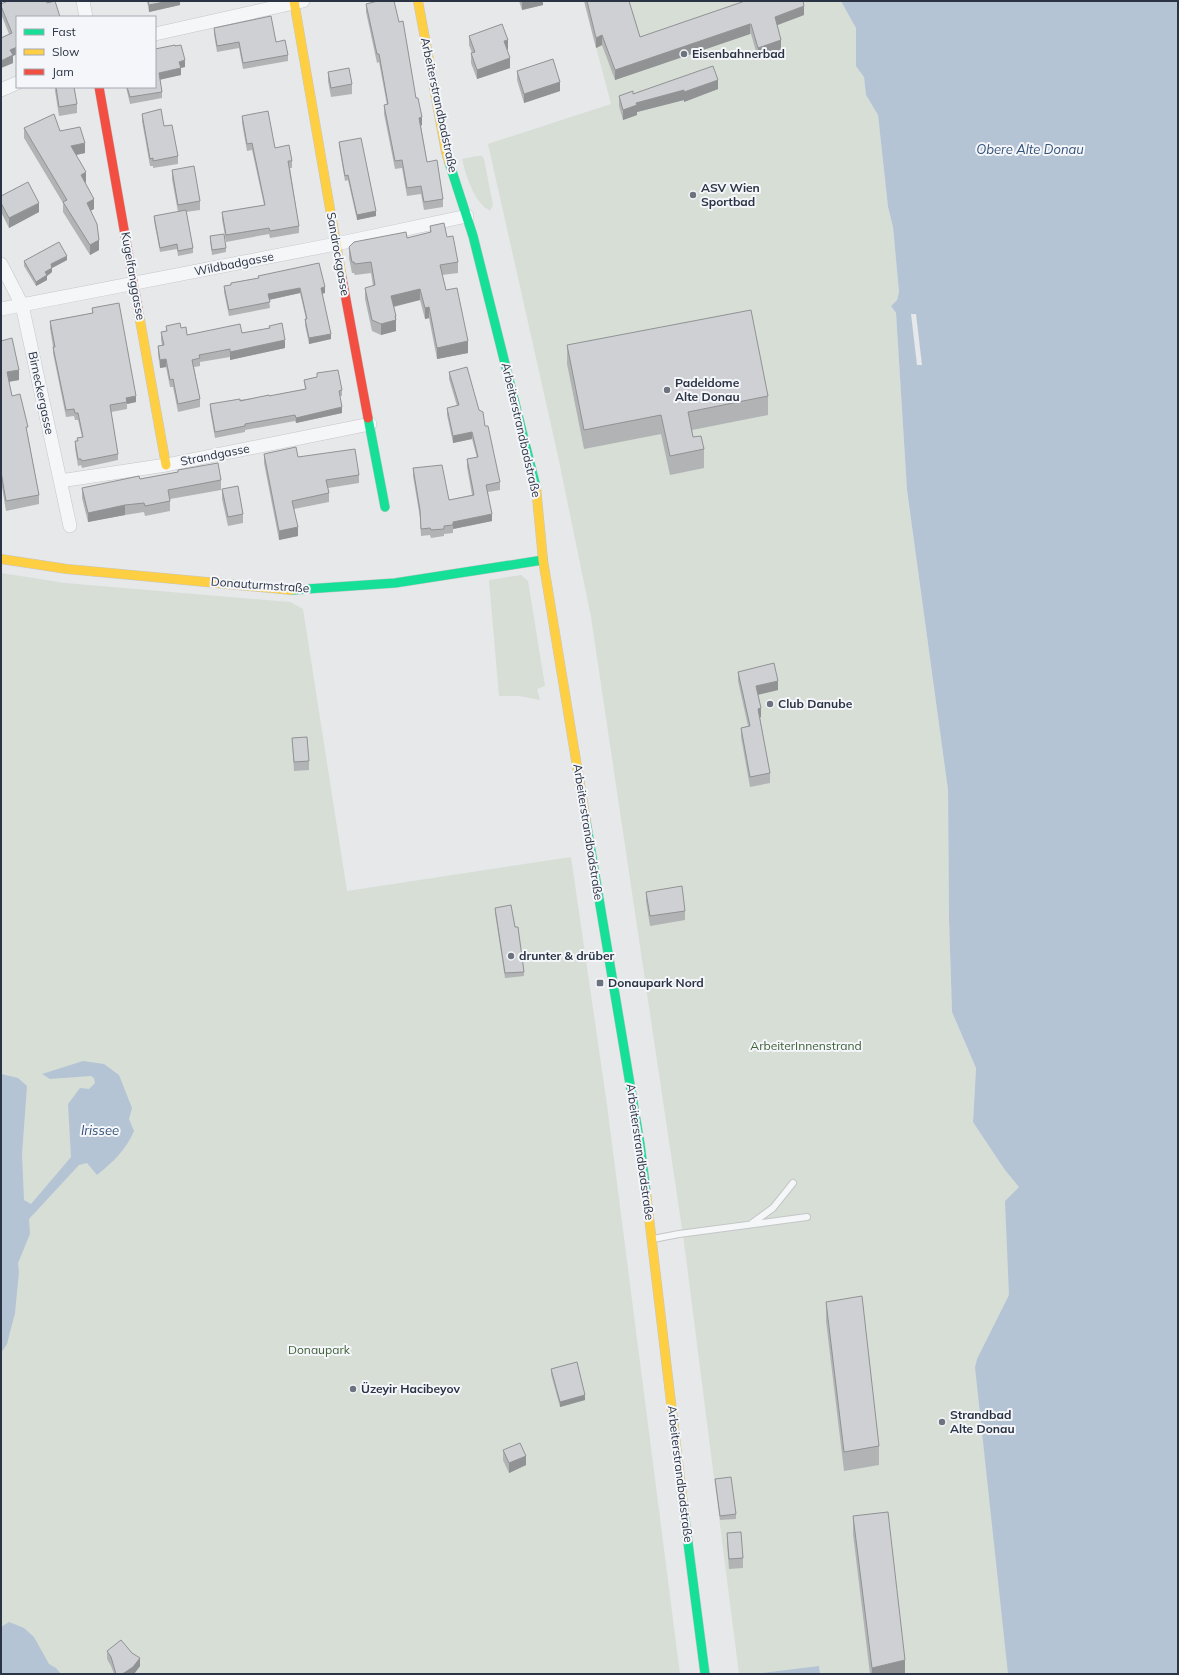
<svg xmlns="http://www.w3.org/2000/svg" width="1179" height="1675" font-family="Mulish,sans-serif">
<rect width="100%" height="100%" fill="#e6e8ea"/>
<path fill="#d6ded6" d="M 584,1 L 948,1 L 864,77 L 866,95 L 878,115 L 888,207 L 893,227 L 899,292 L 897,300 L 891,306 L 896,313 L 907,490 L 948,790 L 949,919 L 952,1012 L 976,1068 L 973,1122 L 1084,1102 L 1178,1674 L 739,1674 L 684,1242 L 591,617 L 558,456 L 488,144 L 611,104 Z
M 477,156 L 482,156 L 484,159 L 493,205 L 490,211 C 474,202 466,176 462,159 Z
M 1,573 L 65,583 L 290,602 L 303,609 L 347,891 L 571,857 L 607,1105 L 680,1674 L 1,1674 Z
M 521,575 L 528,581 L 545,686 L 537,689 L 540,700 L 519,696 L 499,696 L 489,580 Z"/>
<path fill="#b4c4d5" d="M 841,1 L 1178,1 L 1178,1674 L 1008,1674 L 975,1367 L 977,1359 L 1009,1295 L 1005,1201 L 1019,1187 L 1005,1170 L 973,1122 L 976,1068 L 952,1012 L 949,919 L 948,790 L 907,490 L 896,313 L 891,306 L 897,300 L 899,292 L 893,227 L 888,207 L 878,115 L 866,95 L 864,77 L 856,66 L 856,28 Z
M 83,1061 L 104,1064 L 119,1075 L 132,1108 L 129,1119 L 134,1131 C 126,1150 113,1162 97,1175 L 87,1163 L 79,1165 L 29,1219 L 30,1234 L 18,1263 L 19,1272 L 15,1313 L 7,1344 L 1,1353 L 1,1074 L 18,1078 L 27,1086 L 22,1154 L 24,1200 L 31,1204 L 71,1157 L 68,1104 L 80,1088 L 89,1089 L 95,1083 L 94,1078 L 91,1076 L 50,1079 L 42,1074 Z
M 9,1622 L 24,1628 L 34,1637 L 49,1664 L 56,1668 L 61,1674 L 1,1674 L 1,1627 Z
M 819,1666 L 820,1674 L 761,1674 L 761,1673 Z"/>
<path fill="#e6e8ea" d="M 911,314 L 916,314 L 922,365 L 917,365 Z"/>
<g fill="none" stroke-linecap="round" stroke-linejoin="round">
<g stroke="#c4c6c8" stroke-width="8">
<path id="lane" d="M 751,1224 L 773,1208 L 793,1183
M 653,1239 L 679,1234 L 807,1217"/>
</g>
<g stroke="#c4c6c8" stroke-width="14">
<path id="street" d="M 83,1 L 86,17
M 155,34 L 303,1
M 1,90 L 17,83
M 1,264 L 22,305 L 70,526
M 1,309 L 336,244 L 467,216
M 60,481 L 166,465 L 370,424"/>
</g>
<g stroke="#c4c6c8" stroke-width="10">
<path id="fast" d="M 449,162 L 473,236 L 536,487
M 368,418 L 385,507
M 292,590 L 395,583 L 543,560
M 586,821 L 640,1144 L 646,1192
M 684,1512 L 705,1674"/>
</g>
<g stroke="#c4c6c8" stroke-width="10">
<path id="slow" d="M 294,1 L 342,278
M 418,1 L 446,152 L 449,162
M 138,309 L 166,465
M 536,487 L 543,560 L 586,821
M 1,559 L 67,569 L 292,590
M 646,1192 L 684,1512"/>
</g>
<g stroke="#c4c6c8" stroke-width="10">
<path id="jam" d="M 99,87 L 138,309
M 342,278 L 368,418"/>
</g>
<use href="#lane" stroke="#f5f6f7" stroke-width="6"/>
<use href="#street" stroke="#f5f6f7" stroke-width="13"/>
<use href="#fast" stroke="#16e098" stroke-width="9"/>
<use href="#slow" stroke="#ffcf43" stroke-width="9"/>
<use href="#jam" stroke="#f24e42" stroke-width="9"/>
</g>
<path fill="#b1b3b5" d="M 147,1 L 180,1 L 180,5 L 149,12 Z
M 519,1 L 543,1 L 543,5 L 522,10 Z
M 584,1 L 629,1 L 640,37 L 804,15 L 777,25 L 781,50 L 758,58 L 751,34 L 750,34 L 615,80 L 602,45 L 596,48 Z
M 1,4 L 17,17 L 17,54 L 13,56 L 13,63 L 1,68 L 1,38 L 9,34 L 1,14 Z
M 366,4 L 416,98 L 422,125 L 421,126 L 427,162 L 443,199 L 443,207 L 424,210 L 421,194 L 407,196 L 402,168 L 395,169 L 384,114 L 384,105 L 387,105 L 379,62 L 377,63 L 366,12 Z
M 214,28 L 276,42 L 288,55 L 288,61 L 243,69 L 239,48 L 217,52 L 214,34 Z
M 469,36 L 508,49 L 507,50 L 510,68 L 477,79 L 471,63 L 471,53 L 472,53 L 469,45 Z
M 155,49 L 185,67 L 181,68 L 181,75 L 160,79 L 162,92 L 162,98 L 130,104 L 126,87 L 155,87 Z
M 517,71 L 560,91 L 524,103 L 517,80 Z
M 328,72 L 352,84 L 352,94 L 331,97 L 328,81 Z
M 55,87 L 74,87 L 77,104 L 77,113 L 59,116 L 55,91 Z
M 718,89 L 684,102 L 684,100 L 637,112 L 637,115 L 623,120 L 619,106 L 619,96 L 633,94 Z
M 142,114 L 164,126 L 178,156 L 178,164 L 153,168 L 153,166 L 150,166 L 142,121 Z
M 242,116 L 275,148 L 292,161 L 292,168 L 290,168 L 299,226 L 299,233 L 270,238 L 269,234 L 226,242 L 222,219 L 222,212 L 264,205 L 252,150 L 247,151 L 242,123 Z
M 24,128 L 60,131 L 85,153 L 76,155 L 86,182 L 85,183 L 94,209 L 90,210 L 99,250 L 90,255 L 63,212 L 63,203 L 24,138 Z
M 339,142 L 376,216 L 357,220 L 348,180 L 345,181 L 339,146 Z
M 172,170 L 200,201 L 200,210 L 186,212 L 193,248 L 193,253 L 178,256 L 177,249 L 160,252 L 154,221 L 154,216 L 178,212 L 172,179 Z
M 1,196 L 39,212 L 9,228 L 1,212 Z
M 430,226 L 447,237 L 458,262 L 458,273 L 442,275 L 446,290 L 468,353 L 437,359 L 429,318 L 425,319 L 420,300 L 394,307 L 396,327 L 396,331 L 381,335 L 372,331 L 365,299 L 365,288 L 373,286 L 371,273 L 355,275 L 354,273 L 352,273 L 349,258 L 349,247 L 407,238 L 430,233 Z
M 210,236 L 226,248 L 226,252 L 212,255 L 210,241 Z
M 67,260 L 52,268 L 52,272 L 47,276 L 47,280 L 36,286 L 24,266 L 24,261 Z
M 258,278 L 325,293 L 322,294 L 331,339 L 309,344 L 305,325 L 305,319 L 306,319 L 300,293 L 269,300 L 270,308 L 229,316 L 224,292 L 224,286 L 231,285 L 231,283 Z
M 92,308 L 136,402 L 127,404 L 127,409 L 111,412 L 118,454 L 118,460 L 82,468 L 81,465 L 78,466 L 75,448 L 75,441 L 77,441 L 77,438 L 82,437 L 78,420 L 75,420 L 74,416 L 66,417 L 53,353 L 53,347 L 50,328 L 50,321 L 92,313 Z
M 166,326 L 181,328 L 187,335 L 242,333 L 269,328 L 269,326 L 285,348 L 230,360 L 230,357 L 200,362 L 200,366 L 194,367 L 200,399 L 200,407 L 178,412 L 173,387 L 170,387 L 166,367 L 160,368 L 158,354 L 158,346 L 162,345 L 161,340 L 161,332 L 166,331 Z
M 1,341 L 19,380 L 9,382 L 12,396 L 28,436 L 39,495 L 39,504 L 6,511 L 1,481 Z
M 567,345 L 768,396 L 768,415 L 692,430 L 693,437 L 704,449 L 704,468 L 670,475 L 661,434 L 584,449 L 567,364 Z
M 449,372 L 479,410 L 485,426 L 500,482 L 500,490 L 488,492 L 492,521 L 453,529 L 453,533 L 444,534 L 444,536 L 431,538 L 430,535 L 421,536 L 420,518 L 413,476 L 413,468 L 449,500 L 472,495 L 467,467 L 467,459 L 477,458 L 472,439 L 453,443 L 447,415 L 447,408 L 457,406 L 449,379 Z
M 317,373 L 342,390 L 342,396 L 340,396 L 342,413 L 296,423 L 295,421 L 245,430 L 245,432 L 215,438 L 210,410 L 210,404 L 269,396 L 305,389 L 304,380 L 317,377 Z
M 264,454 L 298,457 L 359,475 L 359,483 L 328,488 L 329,493 L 329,502 L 294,509 L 298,536 L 279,540 L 264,463 Z
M 178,470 L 221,480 L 221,490 L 170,499 L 170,511 L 145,516 L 144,512 L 125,515 L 88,522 L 82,498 L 82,488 L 140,479 L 178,472 Z
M 222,489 L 243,514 L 243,523 L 228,526 L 222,499 Z
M 738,672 L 778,690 L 758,695 L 761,717 L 760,718 L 770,773 L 770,783 L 750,787 L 741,737 L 741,728 L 748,726 L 738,681 Z
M 292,738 L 309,761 L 309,770 L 294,771 Z
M 646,892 L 685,911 L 685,920 L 650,926 L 646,901 Z
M 495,908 L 515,927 L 524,972 L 524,976 L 505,978 L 495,913 Z
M 826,1302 L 879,1446 L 879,1465 L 844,1471 L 826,1321 Z
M 551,1369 L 585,1400 L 560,1407 L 551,1374 Z
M 503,1450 L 526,1465 L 509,1473 L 503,1460 Z
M 715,1479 L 736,1514 L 736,1519 L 720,1520 Z
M 853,1516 L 905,1674 L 870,1674 L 853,1534 Z
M 727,1533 L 743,1558 L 743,1568 L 729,1569 L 727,1543 Z
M 107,1651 L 140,1666 L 134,1674 L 114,1674 L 111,1666 L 107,1659 Z"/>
<path fill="#909294" d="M 169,1 L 180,1 L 180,5 L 149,12 L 149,5 Z
M 522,1 L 543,1 L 543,5 L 522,10 Z
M 804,6 L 804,15 L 775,26 L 775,17 Z
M 750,24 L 750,34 L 615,80 L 615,70 Z
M 602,35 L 602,45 L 596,48 L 596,38 Z
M 508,40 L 508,49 L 504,51 L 504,41 Z
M 781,40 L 781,50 L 758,58 L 758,48 Z
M 17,47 L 17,54 L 13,56 L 13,63 L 1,68 L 1,61 L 10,50 Z
M 510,58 L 510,68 L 477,79 L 477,70 Z
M 185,60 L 185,67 L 179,68 L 179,62 Z
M 181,68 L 181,75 L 159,80 L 159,73 Z
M 718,80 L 718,89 L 684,102 L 684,92 Z
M 560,82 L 560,91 L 524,103 L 524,94 Z
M 684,90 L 684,100 L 637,112 L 637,115 L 623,120 L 623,110 L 636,103 Z
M 422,117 L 422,125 L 419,126 L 419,118 Z
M 85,143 L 85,153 L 71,156 L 71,146 Z
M 86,172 L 86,182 L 81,185 L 81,175 Z
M 94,199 L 94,209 L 87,213 L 87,203 Z
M 39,203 L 39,212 L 9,228 L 9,218 Z
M 376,211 L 376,216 L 357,220 L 357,215 Z
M 99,240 L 99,250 L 90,255 L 90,245 Z
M 67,256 L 67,260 L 52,268 L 52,272 L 47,276 L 47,280 L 36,286 L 36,282 L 45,272 L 51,264 Z
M 325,287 L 325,293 L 321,294 L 321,288 Z
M 300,288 L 300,293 L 268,300 L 268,294 Z
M 420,289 L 420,300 L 391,307 L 391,296 Z
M 429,307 L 429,318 L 425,319 L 425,308 Z
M 395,316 L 396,316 L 396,331 L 381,335 L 381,324 Z
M 331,334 L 331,339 L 309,344 L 309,338 Z
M 285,340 L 285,348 L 230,360 L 230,352 Z
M 468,341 L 468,353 L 437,359 L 437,348 Z
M 166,359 L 166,367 L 160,368 L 160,360 Z
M 19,370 L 19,380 L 7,382 L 7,372 Z
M 136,396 L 136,402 L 127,404 L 126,398 Z
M 342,407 L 342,413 L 296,423 L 296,418 Z
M 472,432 L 472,439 L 453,443 L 453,436 Z
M 125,505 L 125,515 L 88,522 L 88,513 Z
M 492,514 L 492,521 L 453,529 L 453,522 Z
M 298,527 L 298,536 L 279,540 L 279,531 Z
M 778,681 L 778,690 L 756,695 L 756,686 Z
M 761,708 L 761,717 L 758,718 L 758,709 Z
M 585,1395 L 585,1400 L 560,1407 L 560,1402 Z
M 526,1456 L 526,1465 L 509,1473 L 509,1463 Z
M 140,1658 L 140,1666 L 134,1674 L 121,1674 Z
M 905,1660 L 905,1674 L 872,1674 L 872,1668 Z"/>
<path fill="#ced0d3" stroke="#909294" d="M 8,1 L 46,1 L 47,3 L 55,1 L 60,17 L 17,17 L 17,47 L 10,50 L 13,55 L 1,61 L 1,38 L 12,33 L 1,6 L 1,4 Z
M 148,1 L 169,1 L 149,5 Z
M 378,1 L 394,1 L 399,22 L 403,21 L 416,98 L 418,98 L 422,117 L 419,118 L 427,162 L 437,160 L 443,199 L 424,202 L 421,186 L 407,188 L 402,160 L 395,161 L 384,105 L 388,104 L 379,54 L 377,54 L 366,4 Z
M 587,1 L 629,1 L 640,37 L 745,1 L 803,1 L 804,6 L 775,17 L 781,40 L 758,48 L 751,24 L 750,24 L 615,70 L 602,35 L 596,38 Z
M 271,16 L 276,42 L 285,40 L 288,55 L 243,63 L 239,42 L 217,46 L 214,28 Z
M 502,24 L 508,40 L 504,41 L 510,58 L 477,70 L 471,53 L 475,52 L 469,36 Z
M 175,45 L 175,46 L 181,45 L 185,60 L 179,62 L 181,68 L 159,73 L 162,92 L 130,97 L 127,87 L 155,87 L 155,49 Z
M 553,59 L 560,82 L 524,94 L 517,71 Z
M 713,66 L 718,80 L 684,92 L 684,90 L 636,103 L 637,105 L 623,110 L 619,96 L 633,91 L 633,94 Z
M 349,68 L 352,84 L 331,88 L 328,72 Z
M 56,87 L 74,87 L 77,104 L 59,107 Z
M 161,109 L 164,126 L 172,125 L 178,156 L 153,161 L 153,158 L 150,159 L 142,114 Z
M 268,111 L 275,148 L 289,145 L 292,161 L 288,161 L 299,226 L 270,231 L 269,228 L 226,235 L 222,212 L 265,205 L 252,143 L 247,144 L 242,116 Z
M 54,114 L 60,131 L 80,127 L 85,143 L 71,146 L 86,172 L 81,175 L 94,199 L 87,203 L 97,224 L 99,240 L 90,245 L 63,202 L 67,200 L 24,128 Z
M 361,138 L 376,211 L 357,215 L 348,175 L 345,176 L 339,142 Z
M 194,166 L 200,201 L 178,205 L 172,170 Z
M 28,182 L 39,203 L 9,218 L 1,203 L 1,196 Z
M 186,210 L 193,248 L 178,251 L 177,244 L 160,248 L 154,216 Z
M 444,223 L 447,237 L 453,236 L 458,262 L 440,265 L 446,290 L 457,288 L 468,341 L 437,348 L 429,307 L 425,308 L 420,289 L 391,296 L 396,316 L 395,316 L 396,320 L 381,324 L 372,320 L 365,288 L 375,285 L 371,262 L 355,264 L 354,262 L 352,262 L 349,247 L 354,242 L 406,232 L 407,238 L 431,232 L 430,226 Z
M 224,234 L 226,248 L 212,250 L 210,236 Z
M 59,242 L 67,256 L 51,264 L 52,268 L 45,272 L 47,275 L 36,282 L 24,261 Z
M 319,263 L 325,287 L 321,288 L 331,334 L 309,338 L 305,319 L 307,319 L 300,288 L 268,294 L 270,302 L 229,310 L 224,286 L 231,285 L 231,283 L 259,278 L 258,276 Z
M 119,303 L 136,396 L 126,398 L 127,402 L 110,405 L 118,454 L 82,461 L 81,459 L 78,459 L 75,441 L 78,441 L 77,438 L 83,437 L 78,413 L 75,413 L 74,409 L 66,410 L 53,347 L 55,347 L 50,321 L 93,313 L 92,308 Z
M 751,310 L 768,396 L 688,412 L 693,437 L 701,436 L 704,449 L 670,456 L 661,415 L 584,430 L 567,345 Z
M 180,323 L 181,328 L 186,327 L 187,335 L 240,324 L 242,333 L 270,328 L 269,326 L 282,323 L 285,340 L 230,352 L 230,349 L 199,355 L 200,358 L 192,360 L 200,399 L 178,404 L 173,379 L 170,380 L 166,359 L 160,360 L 158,346 L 164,345 L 161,332 L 167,331 L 166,326 Z
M 12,338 L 19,370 L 7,372 L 12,396 L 20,394 L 28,427 L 26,427 L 39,495 L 6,501 L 1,472 L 1,341 Z
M 467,367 L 479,410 L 483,412 L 485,426 L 488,426 L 500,482 L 486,485 L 492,514 L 453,522 L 453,525 L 444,526 L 444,529 L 431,530 L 430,528 L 421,529 L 420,510 L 413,468 L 442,465 L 449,500 L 474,495 L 467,459 L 478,457 L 472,432 L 453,436 L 447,408 L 459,405 L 449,372 Z
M 338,370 L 342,390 L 339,391 L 342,407 L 296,418 L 295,415 L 245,424 L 245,426 L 215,432 L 210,404 L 240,399 L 240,401 L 269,395 L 269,396 L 306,389 L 304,380 L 317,377 L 317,373 Z
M 296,447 L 298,457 L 355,449 L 359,475 L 326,480 L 329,493 L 292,501 L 298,527 L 279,531 L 264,454 Z
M 218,463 L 221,480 L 168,490 L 170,501 L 145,506 L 144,503 L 125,505 L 88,513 L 82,488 L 139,476 L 140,479 L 178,472 L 178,470 Z
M 238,486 L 243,514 L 228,517 L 222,489 Z
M 774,663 L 778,681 L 756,686 L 761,708 L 758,709 L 770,773 L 750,777 L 741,728 L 750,726 L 738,672 Z
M 307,737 L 309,761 L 294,762 L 292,738 Z
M 682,886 L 685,911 L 650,916 L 646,892 Z
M 511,905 L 515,927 L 518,927 L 524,972 L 505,973 L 495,908 Z
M 862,1296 L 879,1446 L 844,1452 L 826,1302 Z
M 577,1362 L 585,1395 L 560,1402 L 551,1369 Z
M 520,1443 L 526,1456 L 509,1463 L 503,1450 Z
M 731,1477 L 736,1514 L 720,1516 L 715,1479 Z
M 888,1512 L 905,1660 L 872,1668 L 853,1516 Z
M 741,1532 L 743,1558 L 729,1559 L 727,1533 Z
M 121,1640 L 132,1653 L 140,1658 L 133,1667 L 124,1673 L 121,1674 L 116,1674 L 111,1657 L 107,1651 Z"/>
<g fill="#6c737f" stroke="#f4f6f9" stroke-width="1.5">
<circle cx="684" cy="54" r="4"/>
<circle cx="693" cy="195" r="4"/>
<circle cx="667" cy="390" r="4"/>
<circle cx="770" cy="704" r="4"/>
<circle cx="511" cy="956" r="4"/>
<rect x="596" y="979" width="8" height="8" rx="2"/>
<circle cx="353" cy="1389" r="4"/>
<circle cx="942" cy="1422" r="4"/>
</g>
<g text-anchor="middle" stroke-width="4" stroke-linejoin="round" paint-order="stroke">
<g font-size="12" font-weight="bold" fill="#2b3445" stroke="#f4f6f9" text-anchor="start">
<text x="692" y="58">Eisenbahnerbad</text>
<text x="701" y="192">ASV Wien<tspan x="701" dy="14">Sportbad</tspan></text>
<text x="675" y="387">Padeldome<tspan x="675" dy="14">Alte Donau</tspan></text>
<text x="778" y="708">Club Danube</text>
<text x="519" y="960">drunter &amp; drüber</text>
<text x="608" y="987">Donaupark Nord</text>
<text x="361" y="1393">Üzeyir Hacibeyov</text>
<text x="950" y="1419">Strandbad<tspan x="950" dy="14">Alte Donau</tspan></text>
</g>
<g font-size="12" fill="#2b3445" stroke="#f4f6f9">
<text transform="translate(439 105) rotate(78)" y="4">Arbeiterstrandbadstraße</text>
<text transform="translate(338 254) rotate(80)" y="4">Sandrockgasse</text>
<text transform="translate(234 264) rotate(-11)" y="4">Wildbadgasse</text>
<text transform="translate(133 276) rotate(80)" y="4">Kugelfanggasse</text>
<text transform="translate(41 393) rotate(78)" y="4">Birneckergasse</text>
<text transform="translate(521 430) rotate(77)" y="4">Arbeiterstrandbadstraße</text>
<text transform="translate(215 455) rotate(-11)" y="4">Strandgasse</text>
<text transform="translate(260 585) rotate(4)" y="4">Donauturmstraße</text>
<text transform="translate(588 832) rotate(81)" y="4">Arbeiterstrandbadstraße</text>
<text transform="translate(640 1152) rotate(82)" y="4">Arbeiterstrandbadstraße</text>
<text transform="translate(680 1474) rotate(83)" y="4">Arbeiterstrandbadstraße</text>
</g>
<g font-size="12" fill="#3f6138" stroke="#f4f6f9">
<text x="806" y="1050">ArbeiterInnenstrand</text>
<text x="319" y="1354">Donaupark</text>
</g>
<g font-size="13" font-style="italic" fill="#34527a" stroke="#f4f6f9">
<text x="1030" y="154">Obere Alte Donau</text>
<text x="100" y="1135">Irissee</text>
</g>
</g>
<rect width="1179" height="1675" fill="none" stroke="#2b3445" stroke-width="4"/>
<rect x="16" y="16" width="140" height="72" fill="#f4f6f9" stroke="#a4a8b1"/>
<rect x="24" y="29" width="20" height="6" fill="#16e098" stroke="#a4a8b1"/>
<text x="52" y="36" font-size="12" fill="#2b3445">Fast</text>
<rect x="24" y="49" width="20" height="6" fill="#ffcf43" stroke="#a4a8b1"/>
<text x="52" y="56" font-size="12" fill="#2b3445">Slow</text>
<rect x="24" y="69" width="20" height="6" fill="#f24e42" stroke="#a4a8b1"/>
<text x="52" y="76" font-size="12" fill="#2b3445">Jam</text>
</svg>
